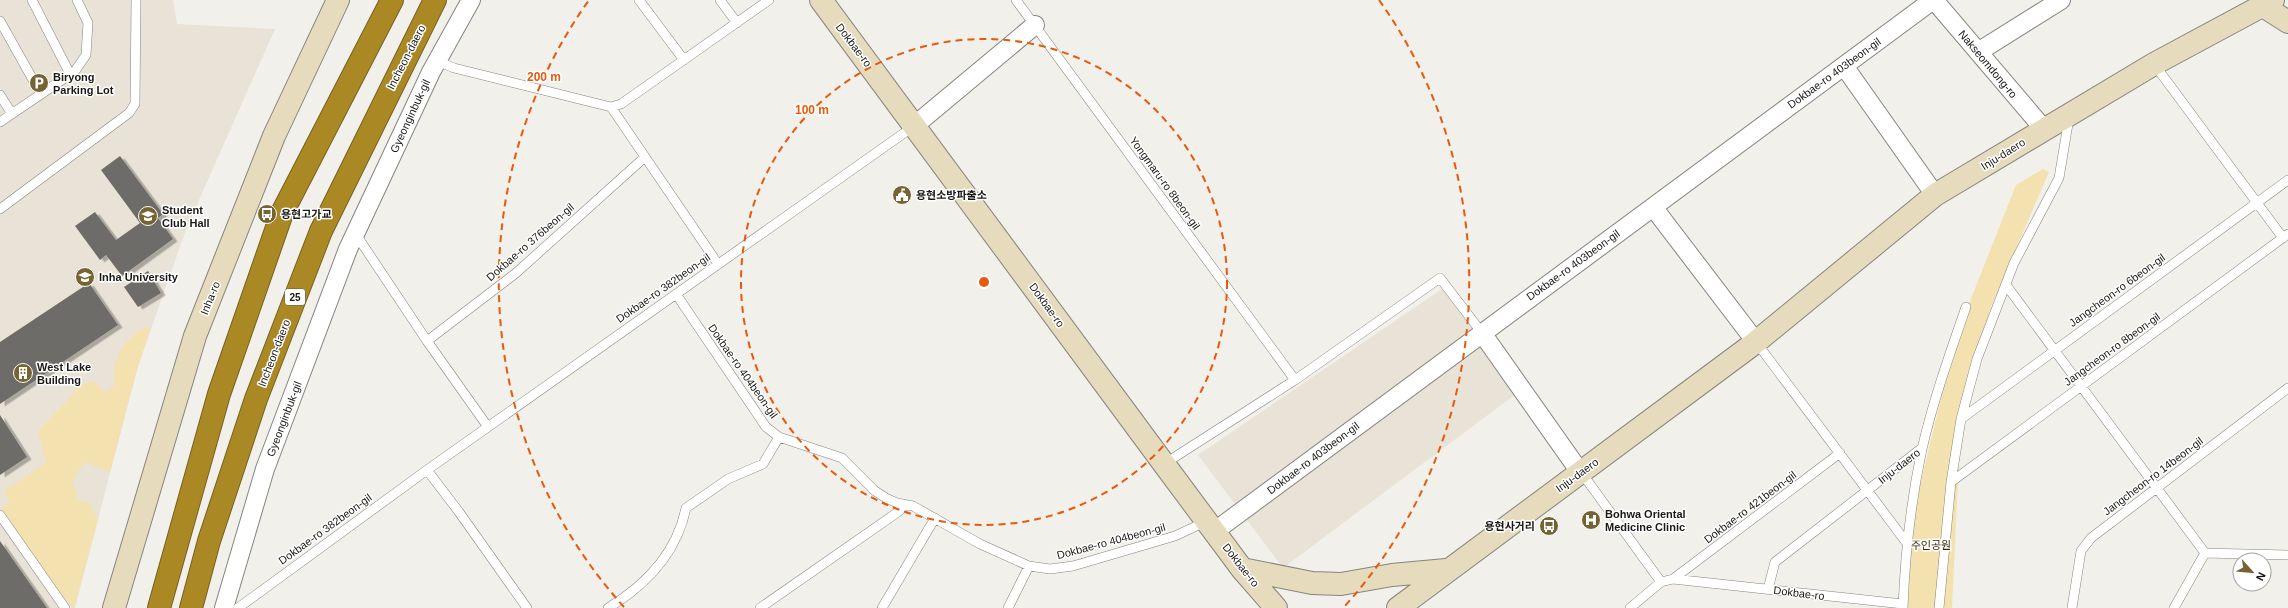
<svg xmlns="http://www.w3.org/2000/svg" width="2288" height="608" font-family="Helvetica,'Noto Sans KR',sans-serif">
<defs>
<filter id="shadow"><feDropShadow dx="4.5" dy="2.5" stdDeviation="0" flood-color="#0004"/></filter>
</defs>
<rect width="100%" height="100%" fill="#f2f0ea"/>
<path fill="#e8e3d6" d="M 0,0 L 173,0 L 177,24 L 275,29 L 187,227 L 138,366 L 75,608 L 0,608 Z
M 1442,289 L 1520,391 L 1283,568 L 1198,455 Z"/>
<path fill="#f4e1b0" d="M 2043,169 L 2049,172 L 1990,309 L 1961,419 L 1952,608 L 1906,608 L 1906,542 L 1957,334 L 2016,185 Z
M 146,327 L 151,328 L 138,366 L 110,472 L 84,462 L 73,481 L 78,500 L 90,504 L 98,520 L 74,608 L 68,603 L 1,509 L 10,502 L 4,491 L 46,463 L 38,432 C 51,415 68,403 79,385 L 93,381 L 106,392 L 114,386 C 115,379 113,370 115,364 C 119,347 132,334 146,327 Z"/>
<path fill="#6e6c67" filter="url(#shadow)" d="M 120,156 L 163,214 L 158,218 L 173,239 L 122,276 L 106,255 L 100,260 L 75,226 L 95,212 L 116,240 L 140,223 L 101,170 Z
M 148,271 L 161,293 L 138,307 L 124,287 Z
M 89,283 L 118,325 L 0,404 L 0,342 Z
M 0,415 L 27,457 L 0,475 Z
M 0,541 L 47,608 L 0,608 Z"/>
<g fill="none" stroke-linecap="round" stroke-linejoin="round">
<g stroke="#86847f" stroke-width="10">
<path id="lane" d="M 32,0 L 70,74
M 639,0 L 684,60
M 720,0 L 737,23
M 1016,0 L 1295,380
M 0,21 L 41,94
M 437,61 L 454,68 L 611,107 L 621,104 L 769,0
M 2154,64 L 2283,238
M 0,95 L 12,114
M 611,107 L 718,264
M 0,122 L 75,71 L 86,55 L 88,23 L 77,0
M 0,209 L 129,113 L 135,104 L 136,0
M 355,233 L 427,341 L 488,427
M 2006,285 L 2205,553
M 676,294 L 766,427 L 779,437 L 842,458 L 875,491 L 886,498 L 897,503 L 913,506 L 980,544 L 1029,566 L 1050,569 L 1073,566 L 1175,536 L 1207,521
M 427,341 L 516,273 L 645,157
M 1756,342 L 1906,542
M 1961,419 L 2288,180
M 1164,464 L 1295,380 L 1440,278 L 1482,333
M 427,470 L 459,512 L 527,608
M 1581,472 L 1661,582
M 1951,482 L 2288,234
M 0,515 L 65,608
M 1673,579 L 1903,604
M 1768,589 L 1775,562 L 1922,448
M 238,608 L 427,470 L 914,126
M 608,608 C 646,585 677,552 686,508 L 728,479 L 763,464 L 779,437
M 760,608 L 898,512 L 905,505
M 882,608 L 935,518
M 1008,608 L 1029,566
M 1630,608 L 1661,582 L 1673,579 L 1840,453
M 1903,608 C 1905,554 1911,501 1922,449 C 1933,401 1950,353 1966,307
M 1939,608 L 1951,482 L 1961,419 L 1977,359 L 2014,263 L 2059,178 L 2069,118
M 2072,608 L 2081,551 L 2091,538 L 2288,388
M 2174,608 L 2205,553 L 2288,555"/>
</g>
<g stroke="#86847f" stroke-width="20">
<path id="street" d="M 1934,0 L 2043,128
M 1978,52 L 2061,0
M 1844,66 L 1935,195
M 914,126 L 1035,25
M 1653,207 L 1756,342
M 1482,333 L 1580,472
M 1215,531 L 1933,0
M 224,608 L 265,469 L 348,249 L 431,72 L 471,0"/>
</g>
<g stroke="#86847f" stroke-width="24">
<path id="secondary" d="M 821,0 L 1164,464 L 1242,569 L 1276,608
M 2263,6 L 2288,22
M 1242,569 L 1312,583 L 1341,584 L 1392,575 L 1446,570
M 114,608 L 195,336 L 274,136 L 338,0
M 1398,608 L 1756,342 L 1935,195 L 2154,64 L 2273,0"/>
</g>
<g stroke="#77611f" stroke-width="24">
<path id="highway" d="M 159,608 L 219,394 L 282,213 L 392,0
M 191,608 L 209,541 L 256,399 L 321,231 L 435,0"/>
</g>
<use href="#lane" stroke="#fff" stroke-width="9"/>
<use href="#street" stroke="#fff" stroke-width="18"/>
<use href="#secondary" stroke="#e6dcbd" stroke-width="22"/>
<use href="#highway" stroke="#aa8924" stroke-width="22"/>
</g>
<g fill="none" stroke="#e8590c" stroke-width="2" stroke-dasharray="7 5">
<circle cx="984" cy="282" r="243"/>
<path d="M624 607A485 485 0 0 1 589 0M1379 0A485 485 0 0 1 1344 607"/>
</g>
<defs>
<g id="parking-disc" transform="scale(1)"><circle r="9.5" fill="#756331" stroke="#fff"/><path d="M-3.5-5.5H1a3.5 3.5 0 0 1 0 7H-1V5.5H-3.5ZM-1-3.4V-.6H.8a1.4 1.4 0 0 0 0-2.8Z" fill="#fff"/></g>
<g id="civic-disc" transform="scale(1)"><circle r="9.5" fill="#756331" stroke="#fff"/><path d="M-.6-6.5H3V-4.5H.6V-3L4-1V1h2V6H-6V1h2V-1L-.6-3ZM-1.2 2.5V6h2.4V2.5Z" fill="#fff"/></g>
<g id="bus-disc" transform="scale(1)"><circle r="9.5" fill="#756331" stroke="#fff"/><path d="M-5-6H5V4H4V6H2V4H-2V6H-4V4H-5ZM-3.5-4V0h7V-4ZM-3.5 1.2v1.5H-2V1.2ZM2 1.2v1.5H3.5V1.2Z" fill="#fff"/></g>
<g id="university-disc" transform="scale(1)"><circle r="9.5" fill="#756331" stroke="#fff"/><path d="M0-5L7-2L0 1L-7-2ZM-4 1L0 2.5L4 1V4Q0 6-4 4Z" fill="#fff"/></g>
<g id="building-disc" transform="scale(1)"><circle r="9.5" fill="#756331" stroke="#fff"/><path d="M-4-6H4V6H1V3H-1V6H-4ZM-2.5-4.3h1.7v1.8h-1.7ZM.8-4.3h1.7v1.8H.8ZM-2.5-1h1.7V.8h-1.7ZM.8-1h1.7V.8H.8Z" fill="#fff"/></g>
<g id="hospital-disc" transform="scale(1)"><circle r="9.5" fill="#756331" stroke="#fff"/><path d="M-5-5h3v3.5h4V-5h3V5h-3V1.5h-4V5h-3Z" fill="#fff"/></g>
</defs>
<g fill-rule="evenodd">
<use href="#parking-disc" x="39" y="83"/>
<use href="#civic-disc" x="902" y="195"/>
<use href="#bus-disc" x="267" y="214"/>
<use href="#university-disc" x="148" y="216"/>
<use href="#university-disc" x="85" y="277"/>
<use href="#building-disc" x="23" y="373"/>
<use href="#hospital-disc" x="1591" y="520"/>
<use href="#bus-disc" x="1549" y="526"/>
</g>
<g text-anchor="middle" stroke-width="3" stroke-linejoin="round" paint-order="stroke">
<rect fill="#fff" stroke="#5e5d5c" stroke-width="1" x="285" y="289" width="20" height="16" rx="3"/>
<g font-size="10" font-weight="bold" fill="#191816">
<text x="295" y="301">25</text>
</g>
<g font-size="11" fill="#191816" stroke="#fff">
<text transform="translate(854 45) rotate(53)" y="4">Dokbae-ro</text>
<text transform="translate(406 57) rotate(-63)" y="4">Incheon-daero</text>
<text transform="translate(1988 64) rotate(50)" y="4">Nakseomdong-ro</text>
<text transform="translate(1834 73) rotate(-36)" y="4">Dokbae-ro 403beon-gil</text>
<text transform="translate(410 116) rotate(-65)" y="4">Gyeonginbuk-gil</text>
<text transform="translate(2003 154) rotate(-32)" y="4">Inju-daero</text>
<text transform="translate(1165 183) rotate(54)" y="4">Yongmaru-ro 8beon-gil</text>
<text transform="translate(530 242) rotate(-41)" y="4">Dokbae-ro 376beon-gil</text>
<text transform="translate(1573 265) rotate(-36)" y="4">Dokbae-ro 403beon-gil</text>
<text transform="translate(663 288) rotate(-35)" y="4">Dokbae-ro 382beon-gil</text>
<text transform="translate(2117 290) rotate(-36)" y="4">Jangcheon-ro 6beon-gil</text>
<text transform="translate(210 298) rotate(-68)" y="4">Inha-ro</text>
<text transform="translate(1047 305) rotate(54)" y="4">Dokbae-ro</text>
<text transform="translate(2112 349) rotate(-36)" y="4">Jangcheon-ro 8beon-gil</text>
<text transform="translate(274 353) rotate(-69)" y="4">Incheon-daero</text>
<text transform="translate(743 371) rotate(55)" y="4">Dokbae-ro 404beon-gil</text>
<text transform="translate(284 419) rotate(-69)" y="4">Gyeonginbuk-gil</text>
<text transform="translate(1313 458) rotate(-37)" y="4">Dokbae-ro 403beon-gil</text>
<text transform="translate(1899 466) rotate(-38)" y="4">Inju-daero</text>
<text transform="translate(1577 475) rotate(-36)" y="4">Inju-daero</text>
<text transform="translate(2153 476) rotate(-37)" y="4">Jangcheon-ro 14beon-gil</text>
<text transform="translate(1750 507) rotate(-37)" y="4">Dokbae-ro 421beon-gil</text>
<text transform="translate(325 529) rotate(-36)" y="4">Dokbae-ro 382beon-gil</text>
<text transform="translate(1111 541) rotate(-15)" y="4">Dokbae-ro 404beon-gil</text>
<text transform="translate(1241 565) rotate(52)" y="4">Dokbae-ro</text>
<text transform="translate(1799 593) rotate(7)" y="4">Dokbae-ro</text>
</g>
<g font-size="11" font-weight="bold" fill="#191816" stroke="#fff" text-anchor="start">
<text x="53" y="81">Biryong<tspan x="53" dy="13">Parking Lot</tspan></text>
<text x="916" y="199">용현소방파출소</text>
<text x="162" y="214">Student<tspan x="162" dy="13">Club Hall</tspan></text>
<text x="281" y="218">용현고가교</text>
<text x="99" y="281">Inha University</text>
<text x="37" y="371">West Lake<tspan x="37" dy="13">Building</tspan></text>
<text x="1605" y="518">Bohwa Oriental<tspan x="1605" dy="13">Medicine Clinic</tspan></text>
<text x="1535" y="530" text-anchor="end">용현사거리</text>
</g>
<g font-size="11" fill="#362b08" stroke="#fff">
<text x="1931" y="549">주인공원</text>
</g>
</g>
<circle cx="984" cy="282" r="6" fill="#e8590c" stroke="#fff" stroke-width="2"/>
<g font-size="12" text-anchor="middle" font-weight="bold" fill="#e8590c" stroke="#fff" stroke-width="3" stroke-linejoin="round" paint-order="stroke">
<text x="544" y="81">200 m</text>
<text x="812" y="114">100 m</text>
</g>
<g transform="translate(2252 572) rotate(117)"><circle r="19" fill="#ffffff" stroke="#a3a3a2"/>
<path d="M0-3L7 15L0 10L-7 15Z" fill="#756331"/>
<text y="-6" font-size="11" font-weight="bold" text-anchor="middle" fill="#191816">N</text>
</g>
</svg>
